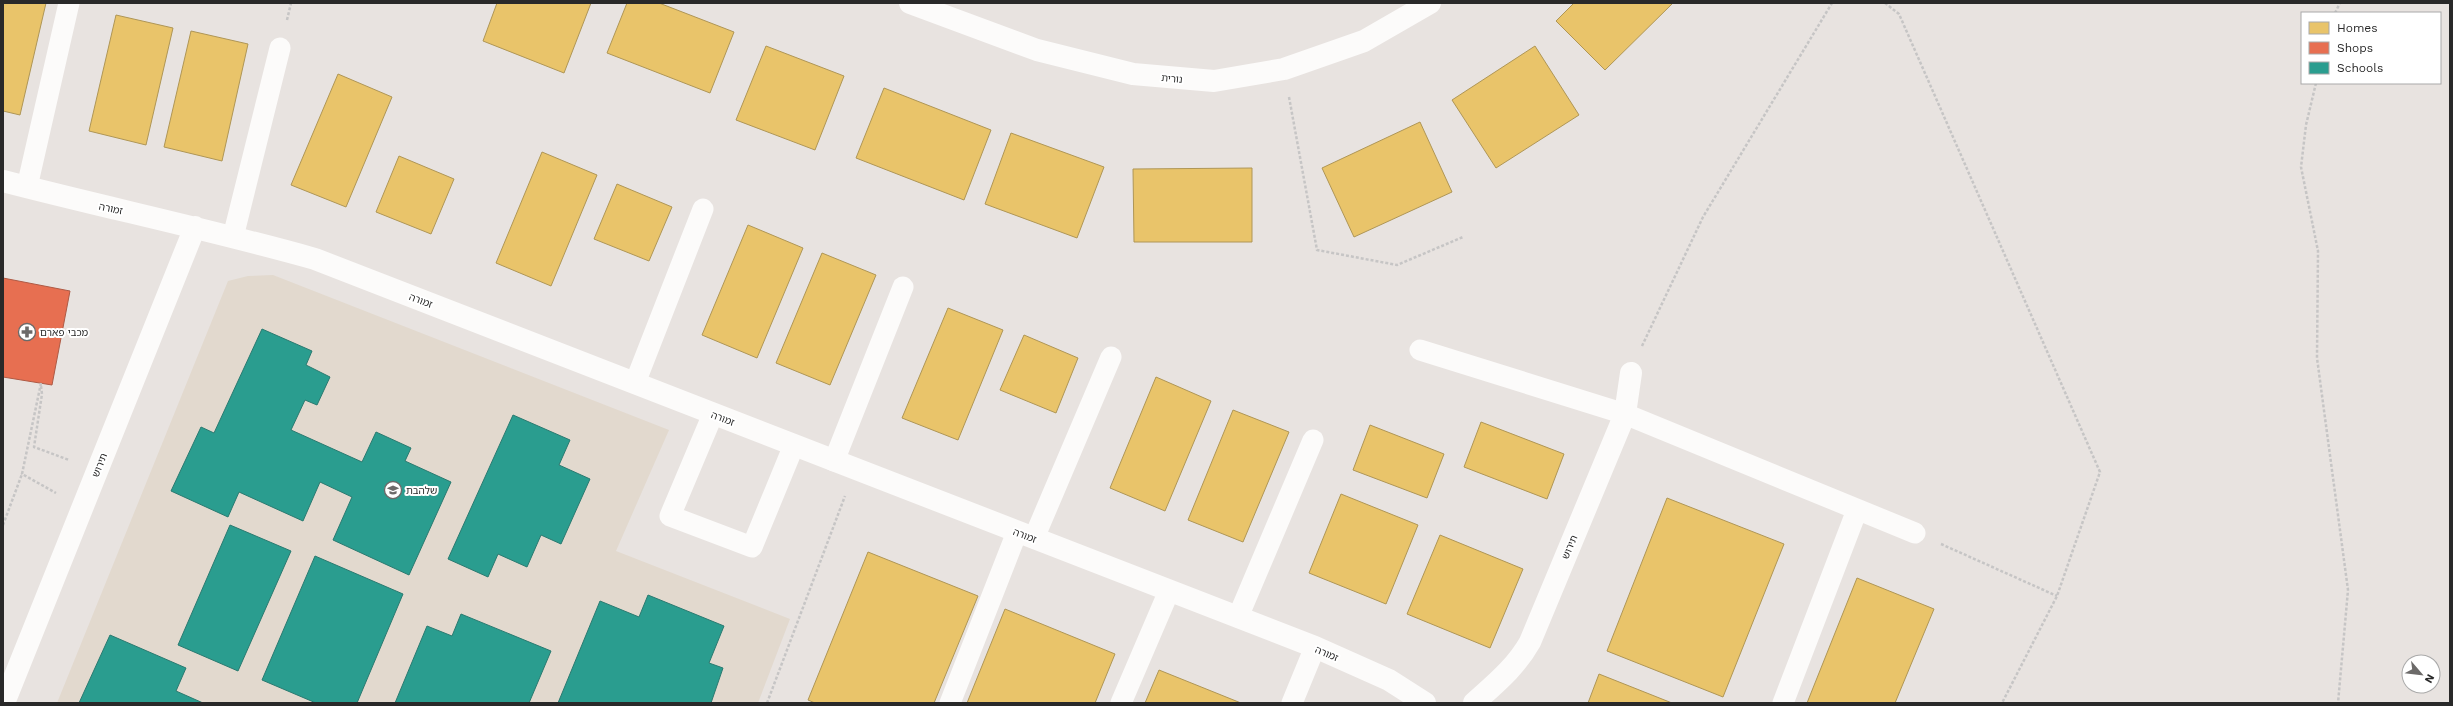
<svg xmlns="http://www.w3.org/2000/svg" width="2453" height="706" font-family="'Work Sans','Noto Sans Hebrew',sans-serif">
<rect width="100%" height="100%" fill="#e8e3e0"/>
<path fill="#e2d9ce" d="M 273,275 L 669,430 L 616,551 L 790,619 L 758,703 L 57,703 L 228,281 L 248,276 Z"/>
<path fill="#e9c46a" stroke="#af9656" d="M 3,3 L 46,3 L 20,115 L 3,111 Z
M 497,3 L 591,3 L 564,73 L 483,41 Z
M 627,3 L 659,3 L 734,32 L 710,93 L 607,53 Z
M 1574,3 L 1673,3 L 1605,70 L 1556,21 Z
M 116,15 L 173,28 L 146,145 L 89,131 Z
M 191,31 L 248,44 L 222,161 L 164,147 Z
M 766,46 L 844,76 L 815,150 L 736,120 Z
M 1535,46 L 1579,115 L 1496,168 L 1452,100 Z
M 338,74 L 392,97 L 346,207 L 291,185 Z
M 884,88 L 991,130 L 964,200 L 856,158 Z
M 1420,122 L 1452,192 L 1354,237 L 1322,168 Z
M 1011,133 L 1104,167 L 1077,238 L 985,204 Z
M 542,152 L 597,175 L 551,286 L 496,263 Z
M 399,156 L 454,179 L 431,234 L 376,212 Z
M 1252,168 L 1252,242 L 1134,242 L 1133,169 Z
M 617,184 L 672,207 L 649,261 L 594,239 Z
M 748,225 L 803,248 L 757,358 L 702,335 Z
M 822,253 L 876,275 L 830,385 L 776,363 Z
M 948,308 L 1003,330 L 958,440 L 902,418 Z
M 1024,335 L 1078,358 L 1056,413 L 1000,390 Z
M 1156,377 L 1211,401 L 1165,511 L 1110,488 Z
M 1233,410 L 1289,432 L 1243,542 L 1188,520 Z
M 1481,422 L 1564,454 L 1547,499 L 1464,467 Z
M 1370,425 L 1444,454 L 1427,498 L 1353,470 Z
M 1341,494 L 1418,525 L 1386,604 L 1309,573 Z
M 1667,498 L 1784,544 L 1723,697 L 1607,651 Z
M 1440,535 L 1523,569 L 1490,648 L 1407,614 Z
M 868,552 L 978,596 L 934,703 L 815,703 L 808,700 Z
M 1857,578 L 1934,609 L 1895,703 L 1807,703 Z
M 1005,609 L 1115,654 L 1095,703 L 967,703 Z
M 1159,670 L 1241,703 L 1145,703 Z
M 1599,674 L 1672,703 L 1588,703 Z"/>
<path fill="#e76f51" stroke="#ae5a45" d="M 3,278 L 70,291 L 52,385 L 3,377 Z"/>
<path fill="#2a9d8f" stroke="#2a7a70" d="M 262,329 L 312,351 L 306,365 L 330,377 L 317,405 L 305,400 L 291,430 L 362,462 L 376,432 L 411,448 L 405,461 L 451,482 L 409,575 L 333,540 L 352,497 L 320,482 L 303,521 L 239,492 L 228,517 L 171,491 L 201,427 L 214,433 Z
M 513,415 L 570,440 L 559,465 L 590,479 L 561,544 L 541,535 L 527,567 L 498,554 L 488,577 L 448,559 Z
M 230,525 L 291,551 L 238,671 L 178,645 Z
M 315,556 L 403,594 L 357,703 L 316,703 L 262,680 Z
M 648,595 L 724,626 L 709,663 L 723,668 L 711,703 L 558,703 L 600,601 L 639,617 Z
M 461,614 L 551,651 L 529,703 L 395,703 L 427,626 L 452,636 Z
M 110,635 L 186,668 L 176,691 L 203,703 L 79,703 Z"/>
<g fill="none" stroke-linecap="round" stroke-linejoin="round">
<path stroke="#c6c5c5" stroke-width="2.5" stroke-dasharray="3 2" stroke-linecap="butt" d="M 1885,3 L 1899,14 L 2100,472 L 2057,596 L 2002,703
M 2335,13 L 2340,3
M 287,20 L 291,3
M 2316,83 L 2306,125 L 2301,167 L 2318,251 L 2317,358 L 2348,590 L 2338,703
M 1289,97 L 1317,250 L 1397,265 L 1463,237
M 1642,346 L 1703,217 L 1832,3
M 41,383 L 22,474 L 56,493
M 41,386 L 42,394 L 34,447 L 69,460
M 3,525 L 22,474
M 1941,544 L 2057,596
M 767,703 L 845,496"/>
<path stroke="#fcfbfa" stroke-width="21" d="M 27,187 L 69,3
M 233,237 L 280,48
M 1420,350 L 1625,414 L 1915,533
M 635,383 L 703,209
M 713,414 L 670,516 L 752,547 L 794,445
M 834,461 L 903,287
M 1034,538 L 1111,357
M 1238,617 L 1313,440
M 950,703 L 1017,532
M 1121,703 L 1169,591
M 1292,703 L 1315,647
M 1783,703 L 1857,510"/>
<path stroke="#fcfbfa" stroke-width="22" d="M 910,3 L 1037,50 L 1133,74 L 1214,81 L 1284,69 L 1364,41 L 1430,3
M 3,181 C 107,208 212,230 315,259 L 1315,647 L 1389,680 L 1425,703
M 4,703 L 195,227
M 1474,703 C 1495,684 1516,667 1530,642 L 1625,414 L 1631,373"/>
</g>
<defs>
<g id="pharmacy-ring" transform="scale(0.9)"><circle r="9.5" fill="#fff" stroke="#6c6a69" stroke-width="1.5"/><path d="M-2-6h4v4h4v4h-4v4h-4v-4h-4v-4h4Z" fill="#6c6a69"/></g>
<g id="school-ring" transform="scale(0.9)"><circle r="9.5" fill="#fff" stroke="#6c6a69" stroke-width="1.5"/><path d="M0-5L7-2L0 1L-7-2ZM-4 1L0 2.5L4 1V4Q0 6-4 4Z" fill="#6c6a69"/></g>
</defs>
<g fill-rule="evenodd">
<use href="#pharmacy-ring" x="27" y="332"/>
<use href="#school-ring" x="393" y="490"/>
</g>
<g text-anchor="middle" stroke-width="4" stroke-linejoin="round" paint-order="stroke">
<g font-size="10" fill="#292929" stroke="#fff">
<text transform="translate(1172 78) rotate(5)" y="4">נורית</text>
<text transform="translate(111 208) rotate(12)" y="4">זמורה</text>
<text transform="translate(421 300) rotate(21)" y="4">זמורה</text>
<text transform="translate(723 418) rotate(21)" y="4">זמורה</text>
<text transform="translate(99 465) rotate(-68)" y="4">תירוש</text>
<text transform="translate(1025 535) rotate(21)" y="4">זמורה</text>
<text transform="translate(1569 547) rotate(-67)" y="4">תירוש</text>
<text transform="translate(1327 653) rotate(23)" y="4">זמורה</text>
</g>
<g font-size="10" fill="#292929" stroke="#fff" text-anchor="start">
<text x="40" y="336">מכבי פארם</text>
<text x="406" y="494">שלהבת</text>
</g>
</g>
<rect width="2453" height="706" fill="none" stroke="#292929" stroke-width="8"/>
<rect x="2301" y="12" width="140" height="72" fill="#ffffff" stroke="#a9a9a9"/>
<rect x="2309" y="22" width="20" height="12" fill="#e9c46a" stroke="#a9a9a9"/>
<text x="2337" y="32" font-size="12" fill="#292929">Homes</text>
<rect x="2309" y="42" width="20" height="12" fill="#e76f51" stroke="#a9a9a9"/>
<text x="2337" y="52" font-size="12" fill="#292929">Shops</text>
<rect x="2309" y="62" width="20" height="12" fill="#2a9d8f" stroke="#a9a9a9"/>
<text x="2337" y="72" font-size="12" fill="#292929">Schools</text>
<g transform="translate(2421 674) rotate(118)"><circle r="19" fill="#ffffff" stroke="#a9a9a9"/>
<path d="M0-3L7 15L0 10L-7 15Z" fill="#6c6a69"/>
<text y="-6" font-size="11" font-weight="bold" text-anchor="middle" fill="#292929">N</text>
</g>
</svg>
